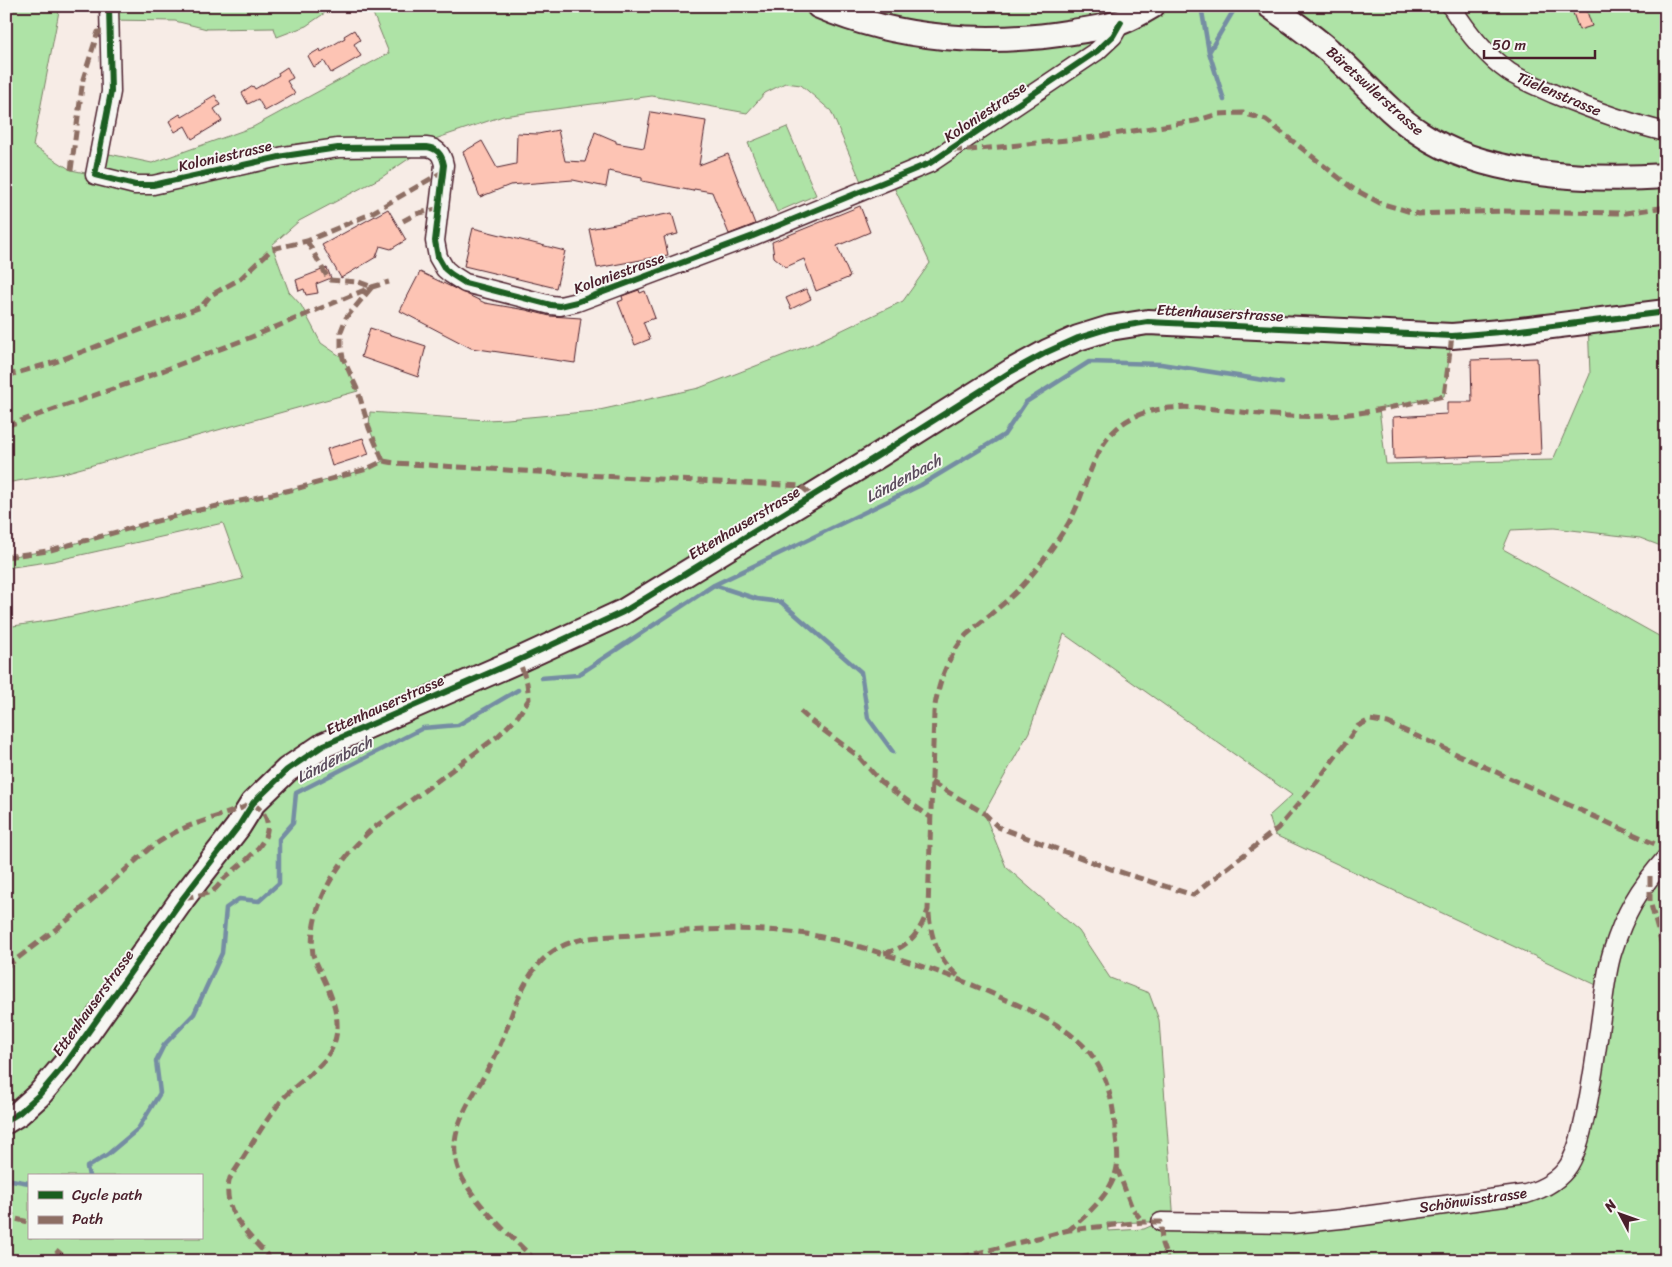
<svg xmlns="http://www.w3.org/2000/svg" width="1672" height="1267" font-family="Sriracha,sans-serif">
<rect width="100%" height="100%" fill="#f7ece6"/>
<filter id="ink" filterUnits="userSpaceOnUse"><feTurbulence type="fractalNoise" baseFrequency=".02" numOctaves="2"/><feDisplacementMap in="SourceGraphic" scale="10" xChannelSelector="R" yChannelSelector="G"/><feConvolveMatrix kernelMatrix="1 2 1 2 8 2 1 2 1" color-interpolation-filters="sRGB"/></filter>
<g filter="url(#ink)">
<path fill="#aee3a6" stroke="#7c8168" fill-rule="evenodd" d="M 6,6 L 60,6 L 33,146 L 71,170 L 95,175 L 100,152 L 152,163 L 253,127 L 389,53 L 370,6 L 1666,6 L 1666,548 L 1640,538 L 1554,528 L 1511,530 L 1503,549 L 1666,640 L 1666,915 L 1655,921 L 1666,960 L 1666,1261 L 6,1261 L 6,627 L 54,620 L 243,579 L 223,523 L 54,561 L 6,568 L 6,557 L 47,551 L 190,512 L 295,489 L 367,469 L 383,461 L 369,428 L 370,412 L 486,420 L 507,419 L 595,411 L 699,388 L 815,343 L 903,301 L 930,263 L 891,181 L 865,191 L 831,111 L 801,85 L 785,83 L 765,93 L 747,113 L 652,96 L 503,116 L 426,142 L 426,147 L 382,177 L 299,221 L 272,245 L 289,292 L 301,305 L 321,343 L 343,358 L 358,391 L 64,473 L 6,483 ZM 1588,322 L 1590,374 L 1553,460 L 1386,464 L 1379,409 L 1444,396 L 1452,336 ZM 1064,634 L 1292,795 L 1269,816 L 1275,835 L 1605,989 L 1569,1165 L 1526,1194 L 1256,1225 L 1174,1222 L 1159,1020 L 1149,993 L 1110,978 L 1079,931 L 1006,867 L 984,813 L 1029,732 ZM 29,1176 L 201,1176 L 201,1238 L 29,1238 ZM 1143,1222 L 1160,1222 L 1144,1229 L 1108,1231 L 1107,1223 Z
M 109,6 L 335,6 L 306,26 L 277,37 L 274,28 L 207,29 L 175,21 L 109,20 Z
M 787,127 L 816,195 L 777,212 L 748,143 Z"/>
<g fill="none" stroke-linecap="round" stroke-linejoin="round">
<path stroke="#758da3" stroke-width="4.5" d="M 1201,6 L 1209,52
M 1224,100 L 1209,52 L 1235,8
M 714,585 L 757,599 L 781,602 L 861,672 L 868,718 L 893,752
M 541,678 L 578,675 L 714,585 L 921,485 L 1004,435 L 1026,402 L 1089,362 L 1161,364 L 1282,383
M 89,1176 L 87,1167 L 107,1155 L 138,1129 L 160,1093 L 156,1061 L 164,1045 L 194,1014 L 222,953 L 226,908 L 239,899 L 259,901 L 279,883 L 279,839 L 293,823 L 296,793 L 423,728 L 458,725 L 518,690
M 6,1179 L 29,1183
M 6,1250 L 14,1261"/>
</g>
<path fill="#fdc4b4" stroke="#4a1f2b" d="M 1585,6 L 1592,26 L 1579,30 L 1572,10 Z
M 354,30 L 360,40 L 354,44 L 361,56 L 331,73 L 324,61 L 314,67 L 308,56 L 320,49 L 321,52 L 345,38 L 344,36 Z
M 287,67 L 293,78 L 287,81 L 295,94 L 265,111 L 258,99 L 248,104 L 242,93 L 253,86 L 255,89 L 279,75 L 278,73 Z
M 215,95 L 220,105 L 214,109 L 222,121 L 192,139 L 185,126 L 175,132 L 169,121 L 180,114 L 182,117 L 206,103 L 205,101 Z
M 651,112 L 706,121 L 699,165 L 728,154 L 755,224 L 729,234 L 712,192 L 694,189 L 693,191 L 642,181 L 642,178 L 609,171 L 606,187 L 573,180 L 510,185 L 480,197 L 463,152 L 482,141 L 497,168 L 516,164 L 517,133 L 538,134 L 558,130 L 565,161 L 585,162 L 595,132 L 616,141 L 616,143 L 644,148 Z
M 860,206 L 870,232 L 837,246 L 850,277 L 816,291 L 804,259 L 786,267 L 774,257 L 772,242 Z
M 388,209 L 406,240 L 391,249 L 380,246 L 376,257 L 341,278 L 322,245 Z
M 672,213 L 678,234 L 664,237 L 668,255 L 597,268 L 589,229 Z
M 473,228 L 565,251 L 556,288 L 464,266 Z
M 327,268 L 331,278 L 316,284 L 318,293 L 306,295 L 304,289 L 299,291 L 296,280 Z
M 420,272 L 485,303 L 526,310 L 550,316 L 581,318 L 575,363 L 471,348 L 400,311 Z
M 806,289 L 811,299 L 791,309 L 786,298 Z
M 639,290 L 640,293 L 645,291 L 655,318 L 643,322 L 650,339 L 635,345 L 618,302 L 623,300 L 622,296 Z
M 370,328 L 426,346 L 418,377 L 361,357 Z
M 1537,358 L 1541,454 L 1394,459 L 1393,417 L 1447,414 L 1447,402 L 1472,402 L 1471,360 Z
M 363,438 L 369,454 L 332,466 L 327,449 Z"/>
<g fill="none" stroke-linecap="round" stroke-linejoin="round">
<g stroke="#4a1f2b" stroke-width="21">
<path id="street" d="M 109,6 L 111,92 L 95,175 L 135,185 L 153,185 L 284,156 L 338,148 L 426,147 C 437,148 442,154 444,165 L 435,241 L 438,257 L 445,269 L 451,274 L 465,283 L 551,305 L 560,306 L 577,302 L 753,236 L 930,163 L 1097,51 L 1113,36 L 1121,22
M 1451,6 C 1467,32 1485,55 1509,72 C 1523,81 1539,87 1554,94 C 1590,109 1627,123 1666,132
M 1161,1222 L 1292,1224 L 1341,1219 L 1526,1194 C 1543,1189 1559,1181 1569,1165 C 1579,1148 1583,1126 1587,1107 C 1593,1077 1597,1047 1601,1017 C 1604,996 1606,973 1612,953 C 1625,912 1638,890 1666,858"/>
</g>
<g stroke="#4a1f2b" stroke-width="28">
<path id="secondary" d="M 819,6 C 898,40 988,46 1073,32 C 1089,29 1106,28 1121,22 C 1132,18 1142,12 1152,6
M 1270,6 C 1292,22 1316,38 1336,57 C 1364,82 1388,112 1420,133 C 1484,177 1591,181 1666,176
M 6,1121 L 19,1113 L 39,1095 L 67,1062 L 183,898 L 238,827 L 253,803 L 287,770 L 324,745 L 519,660 L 623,612 L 879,455 L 1012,371 L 1047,352 L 1078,338 L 1110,328 L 1148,322 L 1452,336 L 1512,331 L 1666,312"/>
</g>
<use href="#street" stroke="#f6f6f2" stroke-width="18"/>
<use href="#secondary" stroke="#f6f6f2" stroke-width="24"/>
<path stroke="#8d6e63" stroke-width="5" stroke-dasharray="10 5" stroke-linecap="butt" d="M 952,150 L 970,150 L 1095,137 L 1195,121 L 1218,114 L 1243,113 L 1266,120 L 1352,188 L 1380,203 L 1418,214 L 1503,211 L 1626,213 L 1666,207
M 71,170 L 83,79 L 98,32 L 110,32
M 403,221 L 416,214 L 440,208
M 307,241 L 329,280 L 359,282 L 372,287 L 346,318 L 341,331 L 341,347 L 343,358 L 358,391 L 369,428 L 383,461
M 6,376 L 55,362 L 201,307 L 211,295 L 240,279 L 272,249 L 307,241 L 368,215 L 444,171
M 6,426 L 130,383 L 249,338 L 372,287 L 389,282
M 6,557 L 47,551 L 190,512 L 295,489 L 367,469 L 383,461 L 395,463 L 618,477 L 801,486 L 812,496
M 800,711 L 811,721 L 858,756 L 881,782 L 930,817
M 931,782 L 984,813 L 998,827 L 1111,869 L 1193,895 L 1278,828 L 1316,783 L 1358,726 L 1370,720 L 1388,723 L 1666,849
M 1650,876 L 1650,901 L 1666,960
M 929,914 C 931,940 939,960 959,977
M 884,953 C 908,949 920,932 928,910 L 934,712 C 938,683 947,658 966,635 C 985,618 1006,603 1023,585 C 1039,567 1055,545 1068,524 C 1085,496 1091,452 1115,430 C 1151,395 1215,410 1260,414 C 1281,416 1303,417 1324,416 C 1364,415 1405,404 1444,396 L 1452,336
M 6,967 L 77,913 L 150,848 C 164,838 181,828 198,823 C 217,816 235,812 253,803 C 257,807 261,810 264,814 C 279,839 242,863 227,876 C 222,880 219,886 214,890 C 207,895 192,896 184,898
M 1117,1168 L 1132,1208 L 1143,1222
M 6,1209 L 16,1219 L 29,1222
M 48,1238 L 49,1240
M 56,1250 L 69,1261
M 272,1261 C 252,1237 219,1212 230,1178 C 247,1153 262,1125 281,1101 C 293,1086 311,1076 323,1062 C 353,1027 328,990 313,955 C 307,908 338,860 371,830 L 498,736 L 518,716 L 529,699 L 527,683 L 519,660
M 536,1261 C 512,1237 466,1197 457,1165 C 454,1154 454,1142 457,1131 C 463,1108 479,1086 490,1066 C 511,1029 516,978 552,952 C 576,935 606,937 634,935 C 689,930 744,926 799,933 C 829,937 858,946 887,955 C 927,967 966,981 1004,999 C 1035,1012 1068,1027 1090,1053 C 1107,1075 1113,1101 1115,1128 C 1116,1140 1119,1155 1117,1167 C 1113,1192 1087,1215 1069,1230
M 946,1261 L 1069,1230 L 1143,1222 L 1161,1222 L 1162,1244 L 1168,1261"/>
<g stroke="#f6f6f2" stroke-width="9">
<path id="cycleway" d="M 109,6 L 111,92 L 95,175 L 135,185 L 153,185 L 284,156 L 338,148 L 426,147 C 437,148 442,154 444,165 L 435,241 L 438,257 L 445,269 L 451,274 L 465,283 L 551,305 L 560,306 L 577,302 L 753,236 L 930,163 L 1097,51 L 1113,36 L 1121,22
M 6,1121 L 19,1113 L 39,1095 L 67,1062 L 183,898 L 238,827 L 253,803 L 287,770 L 324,745 L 519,660 L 623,612 L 879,455 L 1012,371 L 1047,352 L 1078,338 L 1110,328 L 1148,322 L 1452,336 L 1512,331 L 1666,312"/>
</g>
<use href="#cycleway" stroke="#1b5e20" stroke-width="6"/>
</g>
</g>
<g text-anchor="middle" stroke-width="4" stroke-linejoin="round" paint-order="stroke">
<g font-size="15" fill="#4a1f2b" stroke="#f6f6f2">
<text transform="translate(1375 91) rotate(42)" y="5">Bäretswilerstrasse</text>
<text transform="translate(1559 94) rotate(23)" y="5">Tüelenstrasse</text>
<text transform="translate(985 112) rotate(-34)" y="5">Koloniestrasse</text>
<text transform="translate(225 156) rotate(-13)" y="5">Koloniestrasse</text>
<text transform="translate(619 273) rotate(-20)" y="5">Koloniestrasse</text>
<text transform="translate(1220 313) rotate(3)" y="5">Ettenhauserstrasse</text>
<text transform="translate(744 523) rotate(-31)" y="5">Ettenhauserstrasse</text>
<text transform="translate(385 705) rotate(-24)" y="5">Ettenhauserstrasse</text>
<text transform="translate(93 1003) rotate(-54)" y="5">Ettenhauserstrasse</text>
<text transform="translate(1473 1200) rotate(-8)" y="5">Schönwisstrasse</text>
</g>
<g font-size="16" font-style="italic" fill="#5c4d5d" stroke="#f6f6f2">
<text transform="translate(903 478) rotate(-28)" y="6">Ländenbach</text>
<text transform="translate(334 759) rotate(-27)" y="6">Ländenbach</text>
</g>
</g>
<rect width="1672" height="1267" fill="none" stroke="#f6f6f2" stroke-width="25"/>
<rect x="12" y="12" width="1647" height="1242" fill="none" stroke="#4a1f2b" stroke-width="2" filter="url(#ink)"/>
<rect x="28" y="1174" width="175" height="65" fill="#f6f6f2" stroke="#b1a0a2"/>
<rect x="38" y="1191" width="25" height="8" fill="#1b5e20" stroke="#b1a0a2"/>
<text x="72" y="1200" font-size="15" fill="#4a1f2b">Cycle path</text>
<rect x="38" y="1216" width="25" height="8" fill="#8d6e63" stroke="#b1a0a2"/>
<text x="72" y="1224" font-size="15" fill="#4a1f2b">Path</text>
<g transform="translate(1620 1214) rotate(311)" stroke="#f6f6f2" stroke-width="4" paint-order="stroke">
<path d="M0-4L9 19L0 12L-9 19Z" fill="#4a1f2b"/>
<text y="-8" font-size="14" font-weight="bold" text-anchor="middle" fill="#4a1f2b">N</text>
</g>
<path d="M1484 50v8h111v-8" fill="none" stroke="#4a1f2b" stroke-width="2.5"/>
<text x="1492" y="50" font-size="15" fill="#4a1f2b" stroke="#f6f6f2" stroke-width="4" paint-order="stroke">50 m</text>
</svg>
